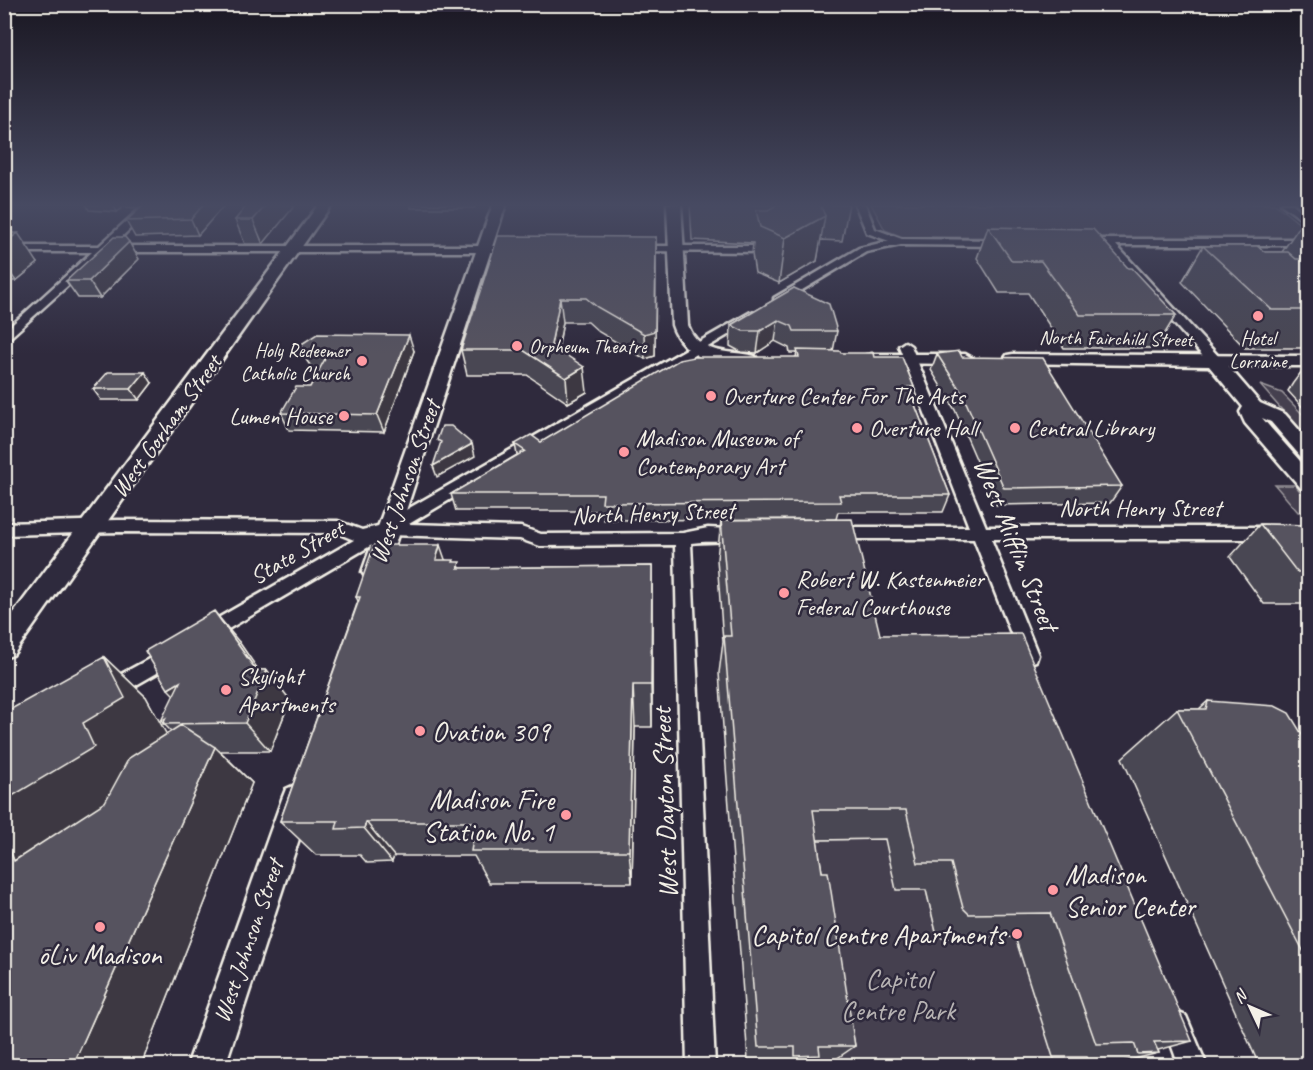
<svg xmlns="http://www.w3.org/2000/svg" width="1313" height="1070" font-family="Caveat,sans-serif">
<rect width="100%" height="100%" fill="#2f2a3d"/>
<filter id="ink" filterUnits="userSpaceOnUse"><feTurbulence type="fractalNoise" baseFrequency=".0167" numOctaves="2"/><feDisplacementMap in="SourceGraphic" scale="12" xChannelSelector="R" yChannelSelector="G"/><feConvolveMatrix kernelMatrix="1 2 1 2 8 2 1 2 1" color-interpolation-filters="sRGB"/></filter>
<g filter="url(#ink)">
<path fill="#454050" stroke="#9c989c" stroke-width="1.5" d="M 871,204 L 1275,204 L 1307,230 L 1293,238 L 903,237 L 885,230 Z
M 1260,385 L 1282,393 L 1308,420 L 1308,436 L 1304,435 Z
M 1275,485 L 1295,485 L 1308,501 L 1308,503 L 1303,504 L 1308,512 L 1298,512 Z
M 885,839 L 926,890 L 936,932 L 942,938 L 1015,936 L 1056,1065 L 836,1065 L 814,899 L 800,840 Z"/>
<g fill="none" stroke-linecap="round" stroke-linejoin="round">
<g stroke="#f4f1e8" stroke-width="5">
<path id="street" d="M 145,204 L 156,204 L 112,246 L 499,246 L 504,249 L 499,252 L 105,252 L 4,343 L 4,332 L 92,252 L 4,252 L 4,246 L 99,246 Z
M 855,204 L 865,204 L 875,229 L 902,239 L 1005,240 L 1010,243 L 1005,246 L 901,245 L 866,252 L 782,302 L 774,302 L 774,298 L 859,248 L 889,241 L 867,233 Z
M 1281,204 L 1293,204 L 1308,217 L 1308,224 Z
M 1085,239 L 1308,239 L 1308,245 L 1116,245 L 1220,358 L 1221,361 L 1215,365 L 1210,364 L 1104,245 L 1081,244 L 1081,240 Z
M 636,246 L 763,246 L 768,249 L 763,252 L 632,251 L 632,247 Z
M 751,312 L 755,313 L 755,319 L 409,524 L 521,527 L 541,534 L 683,533 L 708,528 L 748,530 L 750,534 L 748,538 C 730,544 710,540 691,543 L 715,1066 L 687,1066 L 675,545 L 540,546 L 520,539 L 389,535 L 206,642 L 199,639 L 197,634 L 199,629 L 354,540 L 337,533 L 118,532 L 4,535 L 4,523 L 118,520 L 338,521 L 362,530 L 378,526 Z
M 905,342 L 911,346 L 986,527 L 1308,527 L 1308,539 L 991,539 L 1038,655 L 1036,661 L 1029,663 L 1022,661 L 974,539 L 834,539 L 826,533 L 834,527 L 969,527 L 899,346 Z
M 171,647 L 178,649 L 180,655 L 178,661 L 117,696 L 110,699 L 103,696 L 100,690 L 103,684 Z
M 1177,1012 L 1186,1016 L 1207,1066 L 1179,1066 L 1164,1025 L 1168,1016 Z"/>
</g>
<g stroke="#f4f1e8" stroke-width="5">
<path id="secondary" d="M 319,204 L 332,204 L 13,655 L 4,658 L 4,626 Z
M 493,204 L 506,204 L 386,572 L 382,578 L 374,581 L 366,578 L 362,572 Z
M 667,204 L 681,204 L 688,325 C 699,356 729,350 755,356 L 758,360 L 755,364 C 724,372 682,357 672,325 Z
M 872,354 L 965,354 L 974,359 L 965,364 L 866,363 L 863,359 L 866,355 Z
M 1013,354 L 1308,356 L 1308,366 L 1228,366 L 1260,403 L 1285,414 L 1308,440 L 1308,459 L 1301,457 L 1271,422 L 1262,418 L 1308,470 L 1308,490 L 1301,488 L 1245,423 L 1240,412 L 1243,407 L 1209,366 L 1007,363 L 1004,359 L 1007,355 Z
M 297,784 L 308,789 L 312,799 L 225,1066 L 187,1066 L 282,799 L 286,789 Z"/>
</g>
<use href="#street" fill="#2f2a3d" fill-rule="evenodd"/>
<use href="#secondary" fill="#2f2a3d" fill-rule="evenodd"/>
</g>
<path fill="#4a4752" stroke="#f4f1e8" stroke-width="1.5" d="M 86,204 L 142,204 L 138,208 L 123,207 L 117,212 L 89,210 Z
M 145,204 L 225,204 L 198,235 L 135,237 L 126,221 Z
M 248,204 L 263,244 L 245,244 L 235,220 Z
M 411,204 L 476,204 L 474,208 L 411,208 Z
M 690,204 L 849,204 L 842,241 L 820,240 L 817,261 L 779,283 L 755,273 L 752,254 L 753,243 L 692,240 Z
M 1301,224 L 1308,224 L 1308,348 L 1245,348 L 1182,282 L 1203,246 L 1265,252 L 1282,252 Z
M 988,227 L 1128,268 L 1176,315 L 1156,348 L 1064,348 L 1028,293 L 999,293 L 977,258 Z
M 4,233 L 38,263 L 16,281 L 4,281 Z
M 656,237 L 655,356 L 645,359 L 599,332 L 588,322 L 563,322 L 558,350 L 587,392 L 568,403 L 527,375 L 467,375 L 461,350 Z
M 139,259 L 100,298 L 78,298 L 66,281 Z
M 794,288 L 837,331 L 833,351 L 841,353 L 874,357 L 914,387 L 911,395 L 950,495 L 943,512 L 838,512 L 836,519 L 604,520 L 603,511 L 456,511 L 451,494 L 517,455 L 515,444 L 541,442 L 796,357 L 797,353 L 790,353 L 789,348 L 775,341 L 757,353 L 741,352 L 730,346 L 731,325 Z
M 300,345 L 414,351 L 384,432 L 289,430 L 281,413 L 310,387 L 318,373 L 316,373 L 307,361 Z
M 937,354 L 1122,486 L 1110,503 L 996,505 L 955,410 L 931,370 Z
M 1308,363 L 1308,413 L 1288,391 L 1293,383 Z
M 152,383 L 139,400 L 101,400 L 93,389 Z
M 721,520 L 880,635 L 1192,1041 L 1158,1050 L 1159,1053 L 1110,1065 L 1091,1065 L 1087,1057 L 1053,1057 L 1015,937 L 942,938 L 936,932 L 926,890 L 896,890 L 885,839 L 817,840 L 822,872 L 855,1046 L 836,1059 L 815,1059 L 807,1065 L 782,1065 L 781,1060 L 748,1060 L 719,673 L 723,642 L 717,559 Z
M 1260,524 L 1308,525 L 1308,604 L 1264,604 L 1230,557 Z
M 445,560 L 454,562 L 461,568 L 652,566 L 652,727 L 635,727 L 632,883 L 489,883 L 474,856 L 394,856 L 392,862 L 367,863 L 360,855 L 316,855 L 280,821 L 358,601 L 356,597 Z
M 239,642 L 258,670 L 267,670 L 290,700 L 270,751 L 220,751 L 252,783 L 141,1065 L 4,1065 L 104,657 L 146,697 L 166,734 L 171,731 L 161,721 Z
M 1208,701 L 1308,744 L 1308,1065 L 1259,1065 L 1122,758 L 1177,709 L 1199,709 Z"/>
<path fill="#3c3942" stroke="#f4f1e8" stroke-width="1.5" d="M 113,204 L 121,204 L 123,207 L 117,212 Z
M 204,204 L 225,204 L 198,235 L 191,219 Z
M 267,204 L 296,204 L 263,244 L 253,220 Z
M 825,216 L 817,261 L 779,283 L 785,238 Z
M 18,233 L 38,263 L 16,281 L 4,265 L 4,243 Z
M 656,237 L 655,356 L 645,359 L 644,334 Z
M 129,242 L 139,259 L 100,298 L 89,281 Z
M 560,298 L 563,322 L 554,370 L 551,345 Z
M 778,320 L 775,341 L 757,353 L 760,331 Z
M 409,335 L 414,351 L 384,432 L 377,415 Z
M 584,367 L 587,392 L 568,403 L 566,378 Z
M 145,372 L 152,383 L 139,400 L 131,389 Z
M 472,444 L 475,456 L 437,477 L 433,466 Z
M 440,545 L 456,591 L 436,560 Z
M 652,566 L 652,727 L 651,685 Z
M 214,611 L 239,642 L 264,678 L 267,670 L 290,700 L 270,751 L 245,723 L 256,670 Z
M 104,657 L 146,697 L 168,737 L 141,783 L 14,861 L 4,834 L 4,801 L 83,723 Z
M 180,682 L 197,719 L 168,689 Z
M 633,685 L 635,727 L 632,883 L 629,851 Z
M 215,747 L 252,783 L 141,1065 L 73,1065 Z
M 366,822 L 394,856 L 392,862 L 364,828 Z"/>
<path fill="#56525f" stroke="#f4f1e8" stroke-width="1.5" d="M 145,204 L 204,204 L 191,219 L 126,221 Z
M 248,204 L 267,204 L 253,220 L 235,220 Z
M 775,204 L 820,204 L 825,216 L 785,238 L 760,227 L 756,210 L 768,210 L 775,206 Z
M 1301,224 L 1308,224 L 1308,229 Z
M 988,227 L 1093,229 L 1128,268 L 1132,268 L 1176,315 L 1080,315 L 1041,261 L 1012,261 Z
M 4,233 L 18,233 L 4,243 Z
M 498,236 L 656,237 L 655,331 L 644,334 L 597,307 L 586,298 L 560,298 L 551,345 L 584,367 L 566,378 L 523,350 L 461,350 Z
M 114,237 L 125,237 L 129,242 L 89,281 L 66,281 Z
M 1203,246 L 1257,246 L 1265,252 L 1288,252 L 1296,259 L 1308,259 L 1308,310 L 1272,310 Z
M 794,288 L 829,304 L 837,331 L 794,331 L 792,326 L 778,320 L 760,331 L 743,331 L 731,325 Z
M 317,334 L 409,335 L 377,415 L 281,413 L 296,387 L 310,387 L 326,357 L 309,356 L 300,345 Z
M 797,350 L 840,351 L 841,353 L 873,353 L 874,357 L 902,357 L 914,387 L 908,387 L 950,495 L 839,495 L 841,502 L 602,503 L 603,494 L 451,494 L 525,451 L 515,444 L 531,435 L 541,442 L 679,360 L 694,357 L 799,357 Z
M 959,351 L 962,357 L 1043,358 L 1122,486 L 1004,488 L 962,393 L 937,354 Z
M 108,372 L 145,372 L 131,389 L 93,389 Z
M 442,426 L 451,426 L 472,444 L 433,466 L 441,442 L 437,440 Z
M 852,519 L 880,635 L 1021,634 L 1192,1041 L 1154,1042 L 1159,1053 L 1138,1054 L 1134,1043 L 1096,1044 L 1050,913 L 969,914 L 963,908 L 951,863 L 918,863 L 906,810 L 813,810 L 822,872 L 828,872 L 855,1046 L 819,1046 L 820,1055 L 795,1056 L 795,1047 L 758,1047 L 724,636 L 731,636 L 721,520 Z
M 1260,524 L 1308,525 L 1308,572 L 1297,572 Z
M 374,545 L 440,545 L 436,560 L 454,560 L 453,562 L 460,562 L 458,568 L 652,566 L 651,685 L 633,685 L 629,851 L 471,851 L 476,822 L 366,822 L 364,828 L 336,829 L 338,821 L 280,821 L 360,597 L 356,597 Z
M 214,611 L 256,670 L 267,670 L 245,723 L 163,724 L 166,718 L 161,721 L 180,682 L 168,689 L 145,651 Z
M 104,657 L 125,698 L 83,723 L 94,747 L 4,801 L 4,713 Z
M 1208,701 L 1275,706 L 1289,713 L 1308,744 L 1308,777 L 1303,778 L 1308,786 L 1308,960 L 1177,709 L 1206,709 Z
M 181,725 L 215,747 L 73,1065 L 4,1065 L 4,834 L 14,861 L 105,802 L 129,758 Z"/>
</g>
<linearGradient id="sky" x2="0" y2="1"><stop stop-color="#1a1722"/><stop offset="0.58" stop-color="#474a62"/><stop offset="1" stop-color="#474a62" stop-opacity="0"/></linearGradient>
<rect width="1313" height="354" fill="url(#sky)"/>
<g fill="#ff9aa2" stroke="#2f2a3d" stroke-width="2">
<circle cx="1258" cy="316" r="6"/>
<circle cx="517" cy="346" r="6"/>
<circle cx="362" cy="361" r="6"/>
<circle cx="711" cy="396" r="6"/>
<circle cx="344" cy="416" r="6"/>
<circle cx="857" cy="428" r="6"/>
<circle cx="1015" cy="428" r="6"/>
<circle cx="624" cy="452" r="6"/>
<circle cx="784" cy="593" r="6"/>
<circle cx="226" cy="690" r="6"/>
<circle cx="420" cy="731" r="6"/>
<circle cx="566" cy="815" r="6"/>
<circle cx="1053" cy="890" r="6"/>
<circle cx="100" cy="927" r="6"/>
<circle cx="1017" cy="934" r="6"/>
</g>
<g text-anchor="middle" stroke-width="5" stroke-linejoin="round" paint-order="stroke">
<g font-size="20" fill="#f4f1e8" stroke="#2f2a3d">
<text transform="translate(1116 338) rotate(1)" y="7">North Fairchild Street</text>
</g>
<g font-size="20" fill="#f4f1e8" stroke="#2f2a3d">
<text x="1258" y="345">Hotel<tspan x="1258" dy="23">Lorraine</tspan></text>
<text x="529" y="353" text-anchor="start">Orpheum Theatre</text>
<text x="350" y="357" text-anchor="end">Holy Redeemer<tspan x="350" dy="23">Catholic Church</tspan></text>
</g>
<g font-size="24" fill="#f4f1e8" stroke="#2f2a3d" text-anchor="start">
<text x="723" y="404">Overture Center For The Arts</text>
<text x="332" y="424" text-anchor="end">Lumen House</text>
<text x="869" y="436">Overture Hall</text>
<text x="1027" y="436">Central Library</text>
<text x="636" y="446">Madison Museum of<tspan x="636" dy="28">Contemporary Art</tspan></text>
<text x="796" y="587">Robert W. Kastenmeier<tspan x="796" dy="28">Federal Courthouse</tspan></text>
<text x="238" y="684">Skylight<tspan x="238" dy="28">Apartments</tspan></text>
</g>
<g font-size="24" fill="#f4f1e8" stroke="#2f2a3d">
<text transform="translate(166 426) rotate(-54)" y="8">West Gorham Street</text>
<text transform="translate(405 482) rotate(-71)" y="8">West Johnson Street</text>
<text x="1140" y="516">North Henry Street</text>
<text transform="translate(653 513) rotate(-2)" y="8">North Henry Street</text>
<text transform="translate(297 552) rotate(-30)" y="8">State Street</text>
<text transform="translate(248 941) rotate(-71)" y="8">West Johnson Street</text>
</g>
<g font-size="28" fill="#f4f1e8" stroke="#2f2a3d">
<text transform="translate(1017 544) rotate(68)" y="10">West Mifflin Street</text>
<text transform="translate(664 803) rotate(-92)" y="10">West Dayton Street</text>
</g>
<g font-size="28" fill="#f4f1e8" stroke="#2f2a3d" text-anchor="start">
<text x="432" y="741">Ovation 309</text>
<text x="554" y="809" text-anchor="end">Madison Fire<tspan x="554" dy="32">Station No. 1</tspan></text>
<text x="1065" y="884">Madison<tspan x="1065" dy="32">Senior Center</tspan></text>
<text x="1005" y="944" text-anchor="end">Capitol Centre Apartments</text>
<text x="100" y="964" text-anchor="middle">ōLiv Madison</text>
</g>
<g font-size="28" fill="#b7b3b3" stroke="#2f2a3d">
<text x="898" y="988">Capitol<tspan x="898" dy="32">Centre Park</tspan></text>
</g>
</g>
<rect width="1313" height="1070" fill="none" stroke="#2f2a3d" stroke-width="24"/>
<rect x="12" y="12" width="1289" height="1046" fill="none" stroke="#f4f1e8" stroke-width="2" filter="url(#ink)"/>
<g transform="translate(1250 1007) rotate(314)" stroke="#2f2a3d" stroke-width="4.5" paint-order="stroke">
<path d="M0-4.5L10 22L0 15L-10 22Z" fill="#f4f1e8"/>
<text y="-9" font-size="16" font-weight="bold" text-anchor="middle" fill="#f4f1e8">N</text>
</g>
</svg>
